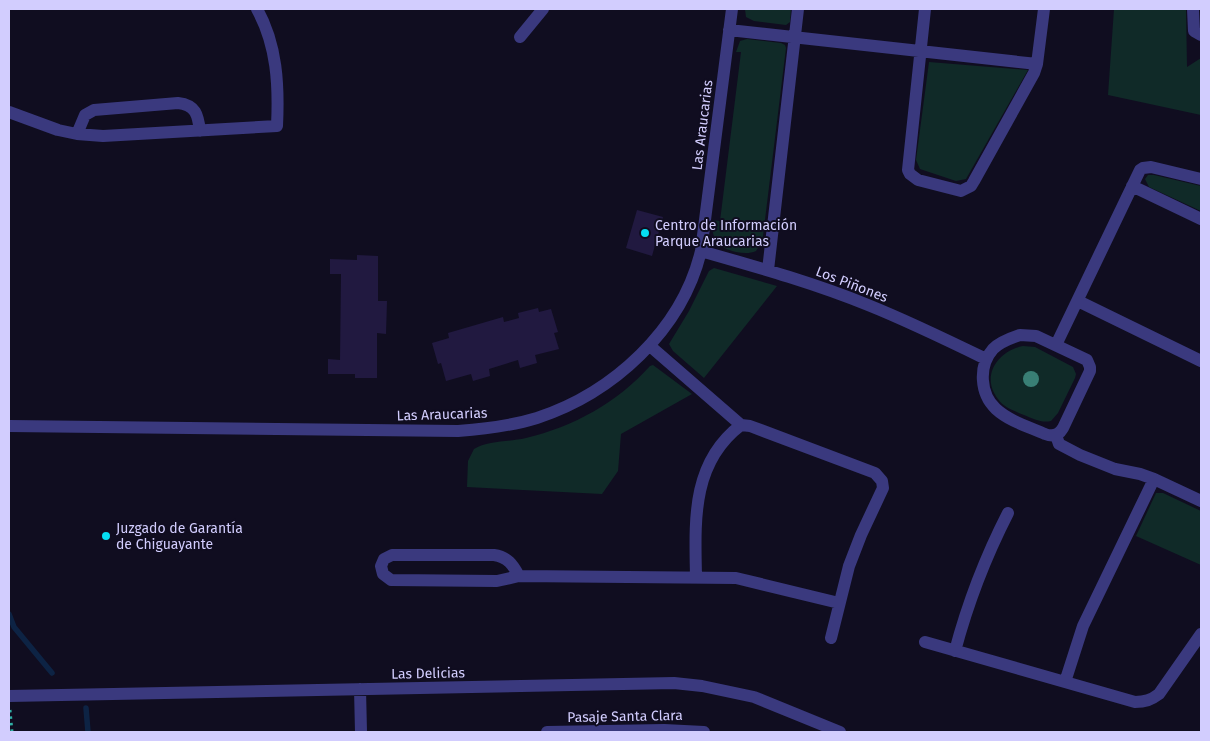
<svg xmlns="http://www.w3.org/2000/svg" width="1210" height="741" font-family="'Fira Sans',sans-serif">
<rect width="100%" height="100%" fill="#100d20"/>
<path fill="#102a28" d="M 745,9 L 791,9 L 790,22 L 786,25 L 754,21 L 746,17 Z
M 1114,9 L 1186,9 L 1187,67 L 1201,58 L 1201,115 L 1108,95 Z
M 747,39 L 781,43 L 785,45 L 786,48 L 763,236 L 761,243 L 756,251 C 749,254 743,253 736,252 C 718,248 711,238 712,220 L 720,221 L 741,52 L 736,52 L 740,41 Z
M 929,62 L 1028,70 L 966,179 L 956,181 L 920,169 L 916,160 Z
M 1148,175 L 1154,175 L 1201,186 L 1201,211 L 1149,187 L 1145,179 Z
M 714,268 L 777,286 L 704,378 L 673,351 L 669,344 L 689,311 L 709,271 Z
M 1023,346 L 1035,347 L 1073,367 L 1076,374 L 1075,378 L 1058,413 L 1051,421 C 1041,423 1034,419 1024,415 C 1015,411 1004,408 998,399 C 980,376 998,351 1023,346 Z
M 653,365 L 692,394 L 621,434 L 618,471 L 602,494 L 467,487 L 468,461 L 474,449 C 488,440 510,442 526,438 C 573,427 618,402 650,366 Z
M 1156,493 L 1163,493 L 1201,511 L 1201,565 L 1136,536 Z"/>
<g fill="none" stroke-linecap="round" stroke-linejoin="round">
<path stroke="#0d2344" stroke-width="5.5" d="M 9,614 L 14,627 L 52,673
M 86,708 L 88,732"/>
</g>
<path fill="#211940" d="M 637,210 L 663,217 L 652,256 L 626,248 Z
M 357,255 L 378,256 L 378,301 L 387,301 L 386,334 L 377,333 L 377,378 L 355,378 L 355,374 L 328,374 L 328,359 L 340,360 L 341,274 L 330,274 L 330,259 L 357,260 Z
M 538,308 L 539,312 L 551,309 L 558,332 L 554,333 L 559,349 L 535,355 L 537,363 L 520,368 L 518,360 L 489,369 L 490,376 L 473,381 L 471,374 L 446,381 L 441,363 L 438,364 L 432,343 L 449,338 L 448,333 L 503,317 L 504,322 L 519,318 L 518,313 Z"/>
<g fill="none" stroke-linecap="round" stroke-linejoin="round">
<path stroke="#30afa5" stroke-width="3" stroke-dasharray="2.5 4" stroke-linecap="butt" d="M 10,710 L 12,732"/>
<path stroke="#3a397e" stroke-width="12" d="M 925,9 L 908,170 L 910,174 L 918,180 L 961,191 L 971,186 L 974,181 L 1034,73 L 1037,64 L 1044,9
M 1193,9 L 1194,31 L 1201,35
M 729,30 L 1037,64
M 520,37 L 543,9
M 9,112 L 58,130 L 77,134 L 103,136 L 277,126 C 279,85 277,45 257,9
M 77,134 L 85,115 L 94,110 L 178,103 C 196,105 198,115 200,131
M 1132,186 L 1201,219
M 701,251 C 757,267 814,283 868,305 C 908,321 947,340 986,359
M 768,270 L 798,9
M 1078,301 L 1201,361
M 1020,335 L 1036,336 L 1087,360 L 1090,367 L 1090,371 L 1063,428 C 1059,435 1053,437 1045,434 C 1029,427 1009,421 996,409 C 980,394 978,366 993,349 C 1000,342 1011,338 1020,335 Z
M 1056,345 L 1140,170 L 1143,168 L 1151,167 L 1201,179
M 650,346 L 741,425 L 750,426 L 875,473 L 882,481 L 883,488 L 861,535 L 849,566 L 831,638
M 9,426 L 458,431 C 484,429 511,426 537,418 C 613,393 682,330 701,251 L 732,9
M 1056,435 L 1059,444 L 1080,455 L 1115,469 L 1140,474 L 1154,479 L 1201,501
M 519,576 C 513,565 508,557 494,555 L 392,555 L 384,559 L 381,566 L 383,574 L 391,580 L 497,581 L 519,576 L 736,578 L 839,603
M 696,577 C 695,521 691,463 741,425
M 925,642 L 1135,702 C 1145,702 1151,700 1159,694 L 1201,634
M 955,651 C 968,602 985,558 1008,513
M 1065,682 L 1083,626 L 1154,479
M 360,689 L 361,732
M 9,696 L 674,683 L 702,686 L 754,697 L 840,732
M 547,732 L 664,730 L 704,732"/>
</g>
<circle fill="#397f75" cx="1031" cy="379" r="8"/>
<g fill="#05def2" stroke="#100d20" stroke-width="2">
<circle cx="645" cy="233" r="5"/>
<circle cx="106" cy="536" r="5"/>
</g>
<g text-anchor="middle" stroke-width="4" stroke-linejoin="round" paint-order="stroke">
<g font-size="14" fill="#d2cdfe" stroke="#100d20">
<text transform="translate(702 125) rotate(-83)" y="5">Las Araucarias</text>
<text transform="translate(852 284) rotate(21)" y="5">Los Piñones</text>
<text transform="translate(442 414) rotate(-2)" y="5">Las Araucarias</text>
<text transform="translate(428 673) rotate(-1)" y="5">Las Delicias</text>
<text transform="translate(625 716) rotate(-1)" y="5">Pasaje Santa Clara</text>
</g>
<g font-size="14" fill="#d2cdfe" stroke="#100d20" text-anchor="start">
<text x="655" y="230">Centro de Información<tspan x="655" dy="16">Parque Araucarias</tspan></text>
<text x="116" y="533">Juzgado de Garantía<tspan x="116" dy="16">de Chiguayante</tspan></text>
</g>
</g>
<rect width="1210" height="741" fill="none" stroke="#d2cdfe" stroke-width="20"/>
</svg>
